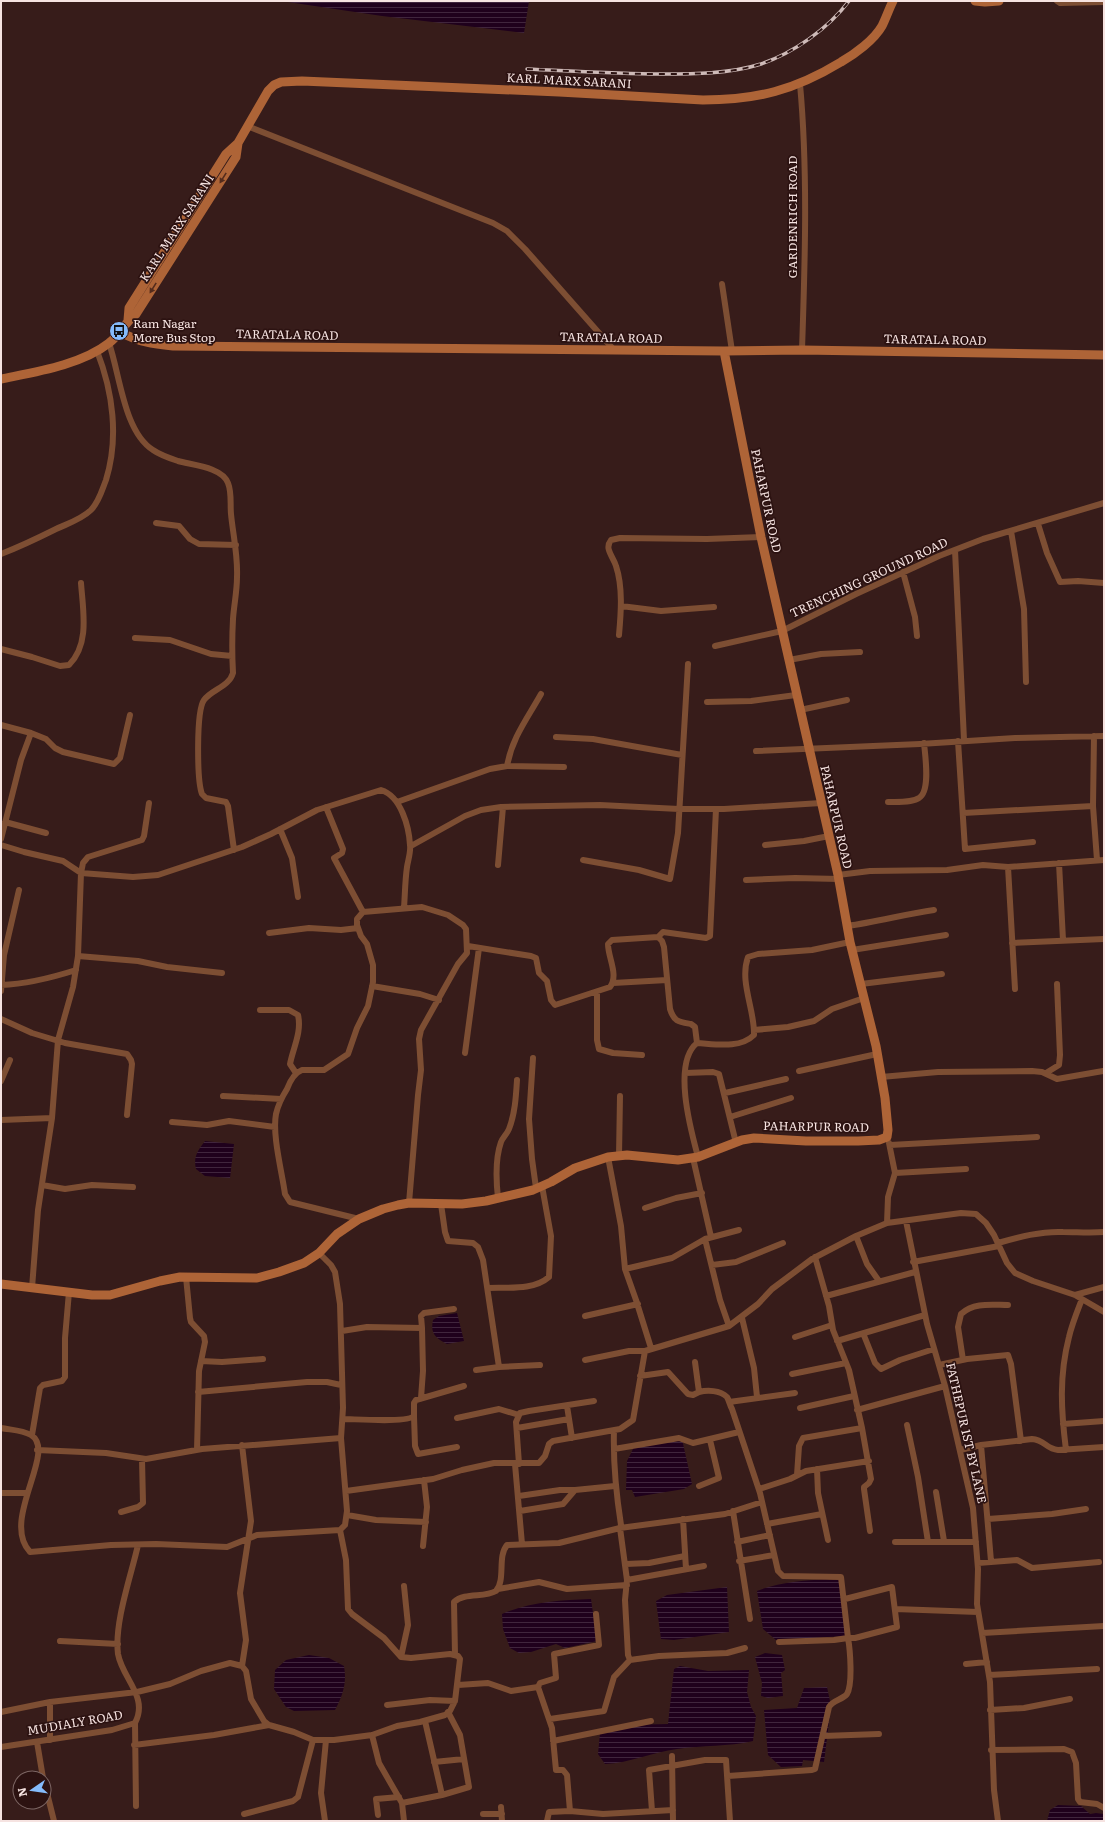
<svg xmlns="http://www.w3.org/2000/svg" width="1105" height="1822" font-family="Literata,serif">
<defs>
<pattern id="water-rules" width="6" height="5" patternUnits="userSpaceOnUse"><rect width="6" height="5" fill="#1f001c"/><path d="M0 2.5h6" fill="none" stroke="#40253d"/></pattern>
</defs>
<rect width="100%" height="100%" fill="#371c1a"/>
<path fill="url(#water-rules)" d="M 281,1 L 529,1 L 524,33 L 382,16 Z
M 205,1141 L 234,1144 L 230,1178 L 205,1176 L 196,1169 C 193,1157 198,1150 205,1141 Z
M 457,1313 L 464,1341 L 447,1344 C 436,1338 430,1334 433,1320 L 439,1316 Z
M 682,1439 L 692,1484 L 684,1489 L 635,1497 L 632,1490 L 626,1490 L 627,1461 L 634,1447 Z
M 826,1579 L 839,1580 L 845,1636 L 776,1640 L 763,1629 L 757,1591 C 779,1582 802,1581 826,1579 Z
M 727,1587 L 729,1632 L 674,1640 L 661,1639 L 656,1601 L 667,1595 Z
M 591,1599 L 597,1641 L 565,1648 L 556,1644 L 531,1652 L 519,1653 L 510,1648 L 503,1629 L 502,1614 C 530,1602 560,1600 591,1599 Z
M 765,1653 L 782,1655 L 785,1670 L 781,1673 L 783,1696 L 768,1698 L 761,1696 L 762,1683 L 755,1657 Z
M 309,1655 L 329,1658 L 344,1666 C 347,1683 343,1695 335,1710 L 294,1711 L 286,1707 L 274,1689 L 275,1670 L 286,1660 Z
M 680,1666 L 708,1671 L 749,1670 L 747,1692 L 751,1707 L 756,1716 L 753,1741 C 728,1747 703,1745 677,1749 C 653,1752 630,1763 605,1764 L 598,1754 L 600,1733 L 629,1725 L 668,1724 L 674,1669 Z
M 827,1687 L 831,1706 L 824,1762 L 803,1760 L 802,1766 L 781,1767 L 768,1755 L 764,1710 L 797,1708 L 804,1688 Z
M 1058,1805 L 1081,1806 L 1090,1814 L 1096,1813 L 1104,1814 L 1104,1821 L 1047,1821 L 1050,1810 Z"/>
<g fill="none" stroke-linecap="round" stroke-linejoin="round">
<path stroke="#7d4e33" stroke-width="6" d="M 1057,1 L 1060,3 L 1104,2
M 800,84 C 808,172 805,262 802,350
M 247,126 L 493,223 L 507,231 L 525,249 L 614,350
M 722,284 L 732,351
M 109,343 C 120,375 124,432 153,450 C 160,455 169,458 178,461 C 192,465 222,467 228,483 C 232,493 230,504 231,514 C 233,535 238,555 237,577 C 237,591 234,605 233,619 C 232,637 232,655 233,673 C 229,687 212,689 204,700 C 196,711 197,781 202,794 L 206,798 L 226,802 L 228,806 L 234,850
M 156,523 L 179,526 L 190,539 L 199,544 L 236,545
M 1038,524 L 1047,553 L 1060,582 L 1078,581 L 1104,583
M 1011,531 L 1024,609 L 1026,682
M 955,550 L 964,740
M 1,554 C 19,547 36,539 54,530 C 66,524 81,520 91,510 C 99,502 102,490 106,480 C 119,438 113,392 97,351
M 903,572 L 915,617 L 917,636
M 621,606 L 661,611 L 714,607
M 619,635 C 621,613 623,587 616,566 C 613,556 604,549 611,540 L 620,538 L 707,539 L 761,537
M 135,638 L 170,640 L 211,654 L 232,656
M 715,646 L 782,631 L 856,594 L 939,556 L 983,539 L 1104,503
M 1,649 L 32,657 L 60,666 L 69,665 C 90,644 83,611 81,583
M 789,660 L 821,654 L 860,652
M 707,702 L 751,701 L 796,695
M 800,710 L 847,700
M 1,725 L 31,733 L 46,739 L 55,748 L 63,752 L 114,764 L 120,758 L 130,715
M 1094,736 L 1093,806 L 1097,860
M 556,737 L 593,739 L 682,755
M 958,741 L 965,849 L 1033,842
M 756,751 L 920,744 L 1015,738 L 1104,736
M 507,766 C 512,738 527,719 541,694
M 397,802 L 490,769 L 507,766 L 564,767
M 888,802 C 896,802 912,803 919,798 C 931,791 925,755 924,743
M 326,807 L 343,849 L 342,853 L 334,858 L 363,912
M 963,813 L 1093,806
M 5,822 L 46,833
M 280,829 L 292,858 L 298,897
M 1,839 L 21,760 L 31,733
M 1,845 L 24,852 L 63,861 L 81,873 L 133,877 L 158,875 L 242,847 L 271,834 L 317,810 L 381,790 C 401,796 409,827 410,845 C 411,852 408,860 407,867 C 405,881 405,894 404,908
M 765,845 L 804,841 L 829,836
M 411,846 L 465,816 L 481,810 L 501,807 L 600,805 L 679,809 L 724,809 L 821,803
M 583,860 L 639,870 L 670,879 L 678,833 L 688,664
M 1059,863 L 1063,940
M 498,865 L 503,807
M 1008,867 L 1104,860
M 838,875 L 870,871 L 947,870 L 983,865 L 1008,867 L 1015,989
M 746,880 L 795,878 L 839,879
M 847,926 C 877,922 905,914 934,910
M 269,933 L 309,928 L 341,930 L 358,928
M 658,937 L 663,932 L 706,938 L 710,936 L 716,809
M 1012,943 L 1104,939
M 468,946 L 531,956 L 536,958 L 539,973 L 547,981 L 551,1000 L 555,1005 L 610,987 C 619,975 608,958 608,944 L 612,940 L 658,937 L 662,941 L 664,947 L 670,1009 C 674,1022 679,1022 691,1024 L 695,1027 L 697,1043
M 852,950 L 946,935
M 78,956 L 138,961 L 167,967 L 222,973
M 613,983 L 667,980
M 861,984 L 942,974
M 1,985 C 28,984 51,978 76,970
M 372,986 L 420,994 L 439,1000
M 1,991 L 4,955 L 19,890
M 597,992 L 597,1040 L 599,1049 L 613,1053 L 642,1055
M 260,1010 L 289,1010 L 298,1015 C 302,1032 293,1048 290,1064 L 296,1073
M 1,1019 L 32,1033 L 65,1043 L 127,1054 L 131,1060 L 132,1064 L 127,1115
M 754,1030 L 788,1027 L 814,1021 L 832,1009 L 864,998
M 465,1053 L 479,948
M 533,1058 L 529,1119 L 532,1159 L 536,1188
M 799,1071 L 877,1054
M 685,1073 L 713,1072 L 719,1074 L 736,1143
M 1046,1073 L 1059,1065 L 1060,1055 L 1057,984
M 881,1077 L 938,1072 L 1032,1071 L 1042,1072 L 1057,1079 L 1103,1071
M 1,1081 L 10,1060
M 725,1093 L 786,1079
M 223,1096 L 281,1099
M 730,1117 L 791,1098
M 1,1120 L 52,1118
M 172,1122 L 207,1125 L 229,1121 L 275,1127
M 890,1145 L 1037,1137
M 619,1156 L 620,1096
M 608,1157 L 621,1226 L 625,1269 L 636,1300 L 651,1348
M 698,1157 C 691,1131 672,1063 697,1043 C 715,1044 740,1049 754,1035 C 755,1010 739,982 748,957 L 758,954 L 812,950 L 850,942
M 693,1158 L 711,1237
M 895,1173 L 966,1169
M 42,1185 L 65,1189 L 92,1185 L 133,1187
M 498,1198 C 496,1180 495,1159 501,1142 C 503,1137 507,1134 509,1129 C 515,1114 516,1096 517,1080
M 441,1204 L 445,1232 L 448,1241 L 473,1243 L 478,1247 L 483,1260 L 499,1367
M 645,1208 L 676,1198 L 702,1193
M 359,1219 L 290,1202 L 285,1194 C 282,1172 272,1135 276,1114 C 278,1105 282,1097 287,1089 C 290,1081 294,1073 302,1070 L 324,1070 L 348,1054 L 357,1028 L 368,1006 L 373,982 L 373,965 L 367,944 L 361,936 L 357,925 L 357,919 L 363,912 L 422,907 L 448,915 L 463,925 L 466,929 L 467,953 L 458,964 L 421,1030 L 419,1039 L 421,1070 L 418,1095 L 409,1203
M 906,1221 L 927,1324 L 945,1386 L 973,1508 L 978,1569 L 977,1604 L 990,1682 L 994,1790 L 998,1821
M 887,1223 L 888,1197 L 895,1173 L 889,1143
M 856,1236 L 867,1264 L 879,1281
M 705,1239 L 720,1300 L 729,1326
M 998,1243 C 1019,1237 1041,1231 1063,1232 C 1077,1232 1090,1233 1104,1232
M 815,1257 L 829,1306 L 833,1330 L 849,1370 L 862,1428 L 871,1479 L 869,1483 L 864,1487 L 864,1489 L 870,1531
M 913,1262 L 999,1246
M 712,1265 L 736,1262 L 783,1243
M 625,1269 L 672,1258 L 705,1239 L 739,1230
M 186,1277 L 190,1318 L 191,1322 L 204,1336 L 205,1342 L 199,1371 L 197,1450
M 32,1288 L 38,1210 L 52,1118 L 58,1040 L 73,987 L 78,956 L 81,873 L 83,863 L 88,857 L 142,840 L 144,836 L 149,803
M 488,1288 C 507,1287 533,1291 549,1277 L 551,1236 L 542,1186
M 1075,1295 L 1104,1287
M 826,1296 L 915,1272
M 585,1316 L 638,1304
M 742,1318 L 754,1368 L 757,1397
M 342,1331 L 367,1327 L 422,1328 L 421,1316 L 424,1313 L 454,1309
M 863,1333 L 875,1363 L 881,1369 L 900,1360 L 934,1349
M 795,1337 L 832,1325
M 837,1341 L 925,1315
M 585,1360 L 629,1351 L 645,1351
M 963,1360 L 958,1327 L 961,1314 C 974,1302 992,1305 1008,1305
M 201,1361 L 222,1362 L 263,1359
M 695,1362 L 699,1392 C 707,1390 720,1390 727,1397 C 729,1400 730,1406 732,1409 L 760,1493 L 778,1571 L 783,1576 L 841,1577 L 848,1638 L 855,1638 L 897,1627 L 892,1587 L 845,1599
M 939,1365 L 967,1359 L 1008,1355 L 1011,1364 L 1021,1441
M 476,1370 L 499,1367 L 540,1365
M 792,1374 L 846,1363
M 640,1376 L 668,1372 L 688,1394 L 693,1395 L 699,1392
M 198,1392 L 307,1382 L 327,1382 L 341,1385
M 421,1398 L 423,1371 L 422,1328
M 729,1402 L 795,1393
M 567,1406 L 572,1438
M 800,1408 L 854,1396
M 857,1410 L 945,1386
M 414,1416 L 415,1446 L 418,1454 L 457,1447
M 457,1418 L 499,1409 L 519,1415
M 343,1419 C 355,1419 407,1423 414,1416 L 414,1403 L 416,1400 L 464,1386
M 1063,1424 L 1104,1421
M 907,1425 L 918,1477 L 928,1542
M 1,1428 C 11,1430 22,1430 31,1435 C 58,1451 0,1520 30,1552 L 111,1545 L 156,1544 L 227,1547 L 257,1535 L 340,1530 L 345,1525 L 347,1511 L 341,1438 L 343,1408 L 340,1304 L 335,1272 L 331,1265 L 319,1253
M 517,1428 L 569,1419
M 32,1435 L 40,1388 L 43,1385 L 62,1381 L 65,1377 L 65,1338 L 69,1292
M 981,1445 L 991,1561
M 614,1449 L 679,1438 L 693,1443 L 739,1432
M 37,1450 L 106,1453 L 146,1459 L 202,1449 L 341,1438
M 960,1450 L 981,1445 L 1032,1439 C 1045,1440 1046,1449 1058,1450 L 1104,1447
M 1066,1450 C 1061,1410 1059,1376 1069,1337 C 1072,1324 1077,1312 1082,1299
M 515,1464 L 522,1544
M 519,1464 L 516,1422 L 520,1413 L 529,1411 L 594,1401
M 817,1469 L 818,1493 L 828,1540
M 797,1475 L 799,1446 L 803,1438 L 862,1428
M 699,1486 L 719,1478 L 710,1440
M 759,1489 L 790,1479 L 806,1471 L 869,1461
M 346,1491 L 433,1479 L 462,1470 L 494,1463 L 539,1463 L 545,1456 L 549,1444 L 553,1441 L 620,1429 L 633,1420 L 645,1351 L 729,1326 L 758,1304 L 772,1289 L 812,1259 L 856,1236 L 887,1223 L 961,1213 L 976,1214 L 986,1223 L 994,1235 L 1007,1263 L 1015,1273 L 1033,1281 L 1075,1295 L 1104,1312
M 936,1492 L 944,1541
M 1,1493 L 26,1493
M 519,1496 L 560,1490 L 575,1490
M 520,1511 L 563,1504 L 575,1490 L 615,1486
M 733,1511 L 750,1619
M 121,1512 L 138,1507 L 143,1503 L 142,1459
M 347,1515 L 376,1520 L 426,1522
M 683,1519 L 686,1569
M 988,1519 L 1052,1514 L 1086,1509
M 767,1524 L 822,1514
M 737,1542 L 770,1535
M 895,1542 L 976,1542
M 423,1546 L 427,1507 L 424,1480
M 739,1561 L 774,1555
M 978,1563 L 1017,1560 L 1032,1568 L 1099,1562
M 626,1564 L 649,1563 L 685,1556
M 627,1580 L 704,1566
M 498,1589 L 539,1582 L 567,1589 L 627,1585
M 895,1609 L 978,1612
M 982,1633 L 1104,1626
M 60,1641 L 118,1644
M 745,1648 L 727,1653 L 659,1656 L 630,1660 L 628,1655 L 625,1600 L 627,1580 L 620,1528 L 725,1514 L 762,1502
M 455,1655 L 454,1602 C 465,1592 484,1598 496,1591 C 506,1579 497,1557 507,1545 L 559,1543 L 620,1528 L 621,1525 C 616,1493 613,1462 614,1430
M 401,1657 L 408,1625 L 404,1586
M 966,1664 L 987,1662
M 242,1666 L 246,1640 L 240,1593 L 251,1521 L 242,1445
M 989,1675 L 1097,1669
M 458,1685 L 488,1683 L 511,1691 L 538,1687 L 540,1683 L 556,1678 L 554,1654 L 599,1645 L 596,1614
M 538,1687 L 552,1728 L 556,1770 L 563,1770 L 567,1775 L 570,1811 L 603,1814 L 673,1810
M 50,1702 L 50,1740
M 387,1705 L 430,1700 L 455,1701
M 990,1710 L 1024,1708 L 1070,1699
M 1,1712 L 50,1702 L 137,1692 L 170,1684 L 201,1671 L 230,1663 L 242,1666 L 246,1671 L 251,1699 L 264,1721 L 269,1725 L 294,1732 L 313,1740 L 334,1740 L 372,1735 L 397,1726 L 420,1722 L 445,1715 L 450,1711 L 455,1701 L 460,1659 L 458,1656 L 450,1654 L 411,1658 L 401,1657 L 384,1638 L 352,1614 L 348,1609 L 346,1560 L 340,1530
M 550,1719 L 604,1711 L 614,1677 L 630,1660
M 135,1723 L 136,1806
M 372,1735 L 379,1763 L 402,1803 L 404,1821
M 823,1736 L 879,1734
M 553,1741 L 651,1721
M 37,1742 L 43,1778
M 134,1745 L 214,1735 L 269,1725
M 1,1747 L 112,1730 L 135,1723 C 149,1697 122,1678 118,1654 C 114,1623 131,1576 138,1545
M 991,1750 L 1064,1749 L 1072,1752 L 1076,1763 L 1078,1799 L 1080,1802 L 1097,1804 L 1104,1808
M 672,1756 L 673,1821
M 434,1762 L 464,1759
M 728,1776 L 812,1770 L 815,1769 L 829,1707 C 833,1700 842,1700 847,1694 C 853,1684 850,1649 848,1638 L 834,1640 L 779,1642
M 44,1781 L 54,1821
M 442,1795 L 469,1787 L 460,1735 L 448,1712
M 402,1803 L 442,1795 L 425,1721
M 501,1807 L 502,1821
M 652,1811 L 649,1770 L 705,1760 L 726,1760 L 730,1821
M 244,1814 L 293,1801 L 298,1797 L 313,1740
M 483,1814 L 502,1814
M 378,1815 L 376,1799 L 399,1797
M 325,1821 L 321,1793 L 326,1740
M 547,1821 L 549,1812 L 570,1811"/>
<path stroke="#ae6437" stroke-width="9" d="M 975,1 L 985,2 L 999,1
M 128,320 L 129,308 L 226,154 L 238,143
M 120,332 C 139,342 152,344 173,346 L 724,351 L 802,350 L 1104,355
M 1,379 C 35,372 81,365 109,343 C 120,335 125,322 136,314 L 236,157 L 238,143 L 268,91 L 274,85 L 281,82 L 302,81 L 559,92 L 703,100 C 757,100 795,90 841,62 C 855,54 874,40 882,26 C 886,18 889,9 893,1
M 1,1284 L 92,1295 L 110,1295 L 160,1281 L 180,1277 L 257,1278 L 279,1272 L 304,1263 L 319,1253 L 337,1234 L 359,1219 L 383,1209 L 398,1205 L 409,1203 L 462,1204 L 486,1201 L 533,1190 L 551,1182 L 575,1168 L 608,1157 L 627,1155 L 678,1160 L 698,1157 L 742,1140 L 754,1138 L 806,1141 L 858,1141 L 879,1140 L 887,1137 L 888,1130 L 885,1098 L 876,1046 L 850,942 L 838,875 L 761,537 L 724,351"/>
<g stroke="#cebab8" stroke-width="3.5">
<path id="rail" d="M 527,69 C 571,71 616,74 661,74 C 694,74 729,74 761,64 C 793,53 828,29 849,1"/>
</g>
<use href="#rail" stroke="#2c1211" stroke-width="2" stroke-dasharray="6" stroke-linecap="butt"/>
</g>
<defs><path id="oneway-solid" d="M-6-.8H1V-3.2L6.5 0L1 3.2V.8H-6Z"/></defs>
<g fill="#532b1c">
<use href="#oneway-solid" transform="translate(223 178) rotate(122)"/>
<use href="#oneway-solid" transform="translate(153 288) rotate(122)"/>
</g>
<defs>
<g id="bus-disc" transform="scale(1)"><circle r="9.5" fill="#85bbfb" stroke="#2c1211"/><path d="M-5-6H5V4H4V6H2V4H-2V6H-4V4H-5ZM-3.5-4V0h7V-4ZM-3.5 1.2v1.5H-2V1.2ZM2 1.2v1.5H3.5V1.2Z" fill="#111"/></g>
</defs>
<g fill-rule="evenodd">
<use href="#bus-disc" x="119" y="331"/>
</g>
<g text-anchor="middle" stroke-width="3.5" stroke-linejoin="round" paint-order="stroke">
<g font-size="12" fill="#f6e3e1" stroke="#2c1211">
<text transform="translate(569 81) rotate(3)" y="4">KARL MARX SARANI</text>
<text transform="translate(793 217) rotate(-90)" y="4">GARDENRICH ROAD</text>
<text transform="translate(177 228) rotate(-57)" y="4">KARL MARX SARANI</text>
<text transform="translate(287 335) rotate(1)" y="4">TARATALA ROAD</text>
<text transform="translate(611 338) rotate(1)" y="4">TARATALA ROAD</text>
<text transform="translate(935 340) rotate(1)" y="4">TARATALA ROAD</text>
<text transform="translate(766 501) rotate(78)" y="4">PAHARPUR ROAD</text>
<text transform="translate(869 578) rotate(-25)" y="4">TRENCHING GROUND ROAD</text>
<text transform="translate(836 817) rotate(77)" y="4">PAHARPUR ROAD</text>
<text transform="translate(816 1127) rotate(1)" y="4">PAHARPUR ROAD</text>
<text transform="translate(966 1433) rotate(77)" y="4">FATHEPUR 1ST BY LANE</text>
<text transform="translate(75 1723) rotate(-10)" y="4">MUDIALY ROAD</text>
</g>
<g font-size="12" fill="#f6e3e1" stroke="#2c1211" text-anchor="start">
<text x="133" y="328">Ram Nagar<tspan x="133" dy="14">More Bus Stop</tspan></text>
</g>
</g>
<rect width="1105" height="1822" fill="none" stroke="#f6e3e1" stroke-width="4"/>
<g transform="translate(32 1790) rotate(257)"><circle r="19" fill="#2c1211" stroke="#7d6664"/>
<path d="M0-3L7 15L0 10L-7 15Z" fill="#85bbfb"/>
<text y="-6" font-size="11" font-weight="bold" text-anchor="middle" fill="#f6e3e1">N</text>
</g>
</svg>
